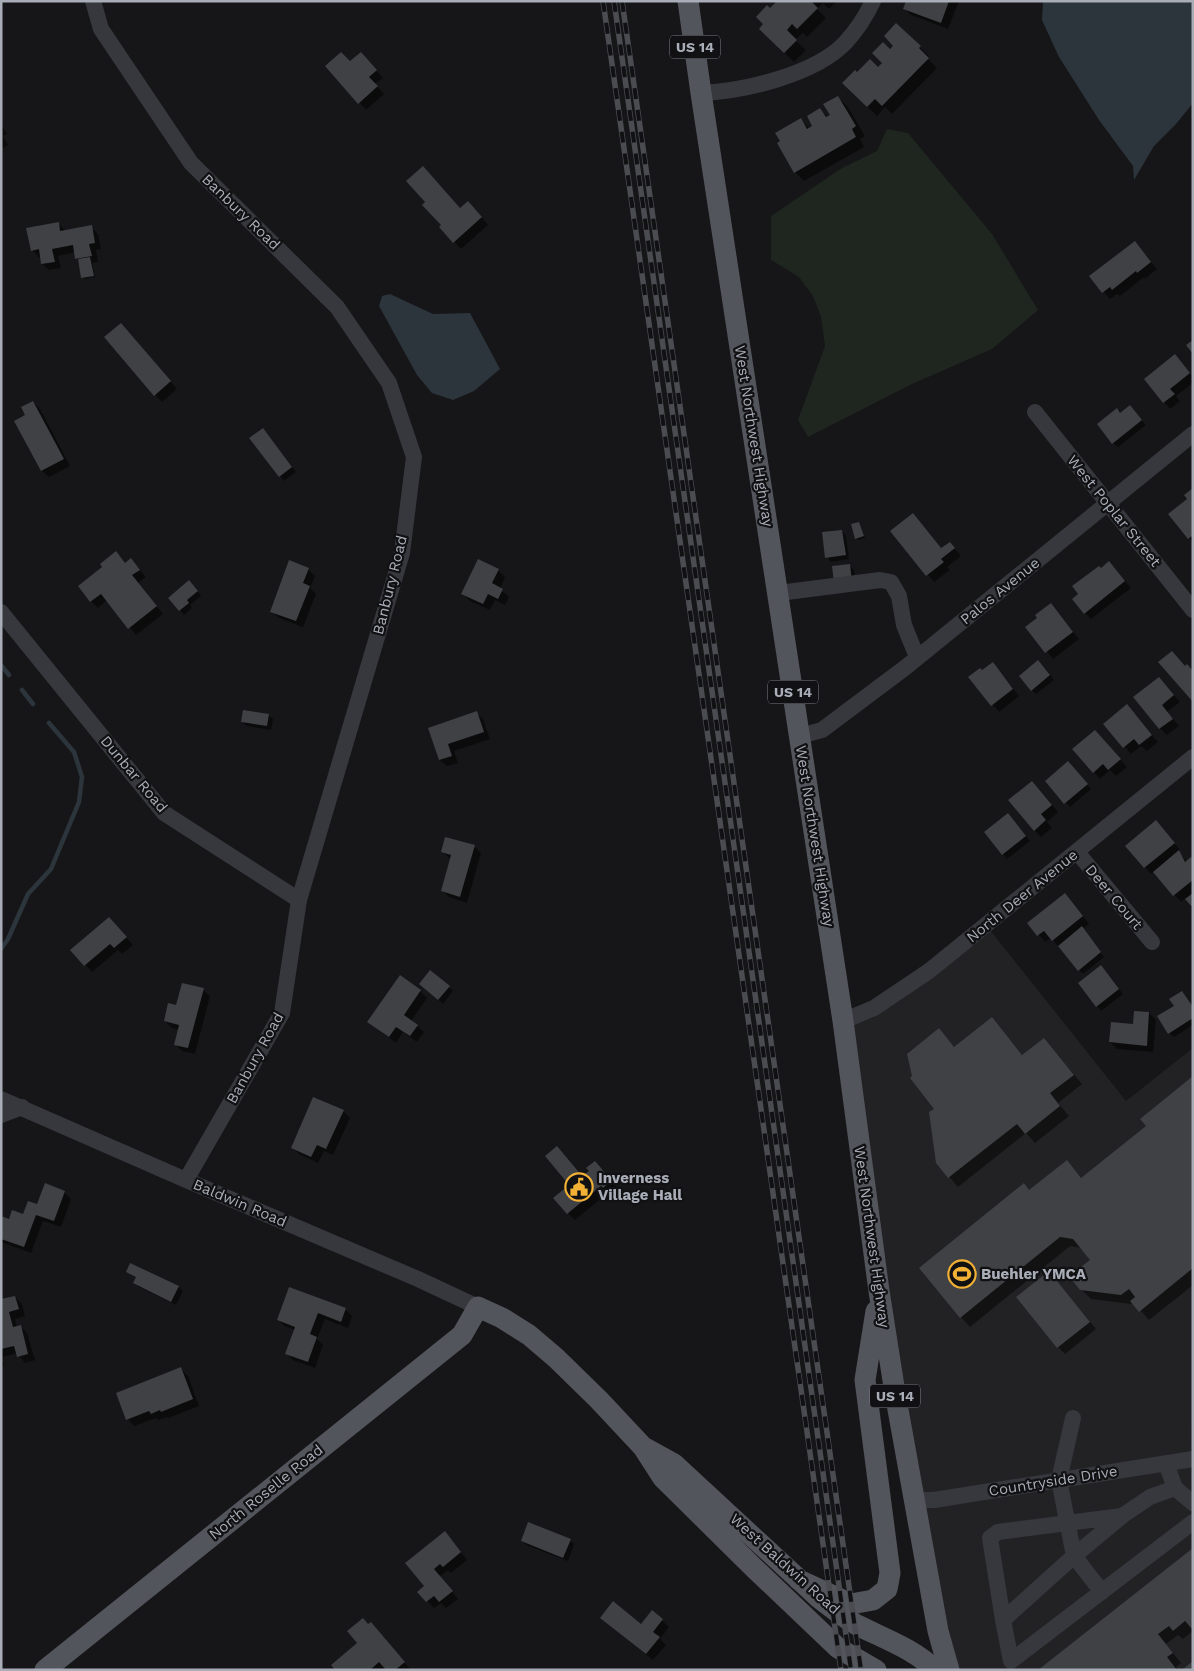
<svg xmlns="http://www.w3.org/2000/svg" width="1194" height="1671" font-family="'Work Sans',sans-serif">
<rect width="100%" height="100%" fill="#161618"/>
<path fill="#222225" d="M 986,925 L 1126,1101 L 1193,1048 L 1193,1430 L 1191,1432 L 1193,1434 L 1193,1670 L 949,1670 L 843,1021 Z"/>
<path fill="#1e261f" d="M 887,129 L 908,133 L 992,234 L 1038,310 L 992,349 L 912,384 L 808,437 L 798,420 L 825,346 L 821,317 L 813,296 L 799,277 L 771,260 L 771,216 L 842,168 L 877,151 Z"/>
<path fill="#2c353c" d="M 1043,1 L 1193,1 L 1193,103 L 1176,124 L 1154,146 L 1134,180 L 1133,166 L 1099,120 L 1059,57 L 1042,20 Z
M 390,294 L 433,314 L 470,313 L 500,369 L 474,391 L 453,400 L 432,393 L 417,375 L 379,306 L 382,296 Z"/>
<path fill="#0007" d="M 779,1 L 837,1 L 829,9 L 823,3 L 817,9 L 826,18 L 807,37 L 803,33 L 795,40 L 806,50 L 794,62 L 760,29 L 764,25 L 770,10 Z
M 907,1 L 959,1 L 948,29 L 911,15 L 904,8 Z
M 896,24 L 929,56 L 927,58 L 937,68 L 892,114 L 885,107 L 877,116 L 843,83 L 857,74 L 878,69 L 895,46 Z
M 367,60 L 383,78 L 375,84 L 384,94 L 366,110 L 327,66 Z
M 838,97 L 848,107 L 865,136 L 860,139 L 864,147 L 804,181 L 795,172 L 801,120 L 810,129 L 814,126 L 820,110 L 828,117 L 831,115 Z
M 1,125 L 7,134 L 3,136 L 8,145 L 1,149 Z
M 460,209 L 475,209 L 488,225 L 461,249 L 440,227 Z
M 59,224 L 65,230 L 91,227 L 98,234 L 101,249 L 96,250 L 98,262 L 92,263 L 95,277 L 84,279 L 83,277 L 79,261 L 76,258 L 75,252 L 58,256 L 61,268 L 49,270 L 42,264 L 41,257 L 39,257 L 32,250 Z
M 1134,242 L 1157,269 L 1145,279 L 1144,277 L 1120,296 L 1117,294 L 1110,299 L 1091,277 Z
M 128,331 L 177,389 L 162,402 L 155,395 Z
M 1175,356 L 1193,377 L 1193,383 L 1176,396 L 1180,401 L 1170,409 L 1164,402 Z
M 33,402 L 40,409 L 70,466 L 49,477 L 42,471 L 16,421 L 27,415 Z
M 1134,411 L 1146,425 L 1118,447 L 1113,443 L 1121,414 Z
M 267,434 L 296,472 L 284,481 L 250,439 Z
M 1193,490 L 1193,543 L 1189,538 L 1189,499 Z
M 859,523 L 865,538 L 858,540 L 856,538 Z
M 842,531 L 846,536 L 849,559 L 831,562 L 827,557 Z
M 892,531 L 942,549 L 950,543 L 961,556 L 947,567 L 950,570 L 934,582 Z
M 116,553 L 126,564 L 137,567 L 146,577 L 138,583 L 163,614 L 136,635 L 107,600 L 98,608 L 91,601 L 104,567 Z
M 849,566 L 854,570 L 855,586 L 840,587 Z
M 308,569 L 315,576 L 310,588 L 316,594 L 303,627 L 279,618 L 272,612 Z
M 498,570 L 505,577 L 500,589 L 509,597 L 505,605 L 495,600 L 490,610 L 470,601 L 463,594 Z
M 1101,570 L 1116,570 L 1131,588 L 1091,619 L 1085,613 Z
M 194,586 L 201,596 L 190,605 L 192,608 L 184,615 L 180,610 Z
M 1050,604 L 1079,639 L 1053,659 L 1027,627 L 1039,618 Z
M 1043,666 L 1054,680 L 1036,694 L 1032,690 Z
M 999,671 L 1019,696 L 999,712 L 970,677 Z
M 1159,678 L 1180,702 L 1167,712 L 1179,726 L 1167,735 L 1160,728 Z
M 476,713 L 483,719 L 490,739 L 454,751 L 458,763 L 447,766 L 440,760 L 429,729 Z
M 1134,713 L 1158,742 L 1147,751 L 1141,746 L 1131,754 L 1105,724 Z
M 268,715 L 273,719 L 271,730 L 247,726 L 242,722 Z
M 1102,738 L 1127,767 L 1116,776 L 1110,770 L 1100,779 L 1094,772 Z
M 1072,767 L 1091,789 L 1070,807 L 1047,781 Z
M 1039,789 L 1058,812 L 1047,822 L 1052,828 L 1041,837 L 1034,830 Z
M 1012,819 L 1030,841 L 1007,859 L 986,833 Z
M 1163,829 L 1180,850 L 1179,852 L 1187,862 L 1193,861 L 1193,906 L 1186,898 L 1181,902 L 1154,872 L 1151,874 L 1145,867 Z
M 474,846 L 481,853 L 467,903 L 449,897 L 442,890 L 451,859 L 442,852 Z
M 1072,902 L 1089,924 L 1082,929 L 1104,957 L 1083,974 L 1051,938 L 1045,942 L 1029,923 Z
M 116,926 L 133,945 L 122,954 L 118,950 L 92,972 L 72,950 Z
M 1105,971 L 1123,994 L 1101,1011 L 1079,983 Z
M 449,987 L 453,991 L 443,1004 L 425,988 Z
M 203,990 L 210,996 L 195,1054 L 182,1051 L 175,1044 L 179,1030 L 172,1028 L 165,1021 L 177,1007 Z
M 420,991 L 427,998 L 411,1021 L 424,1032 L 417,1042 L 403,1032 L 396,1043 L 369,1022 Z
M 1182,992 L 1193,1007 L 1193,1025 L 1174,1037 L 1169,1033 L 1175,1006 Z
M 1149,1013 L 1156,1020 L 1153,1052 L 1117,1049 L 1110,1042 Z
M 992,1019 L 1023,1056 L 1044,1039 L 1082,1084 L 1058,1103 L 1069,1116 L 1035,1143 L 1026,1133 L 958,1187 L 937,1162 L 936,1109 L 939,1030 L 955,1048 Z
M 1193,1077 L 1193,1285 L 1149,1320 L 1133,1302 L 1131,1304 L 1091,1299 L 1081,1289 L 1091,1260 L 1082,1248 L 1070,1246 L 970,1327 L 961,1317 L 1030,1191 L 1066,1161 L 1082,1179 L 1147,1126 Z
M 343,1111 L 350,1118 L 333,1155 L 324,1151 L 318,1163 L 299,1154 L 292,1147 Z
M 602,1169 L 618,1189 L 611,1194 L 609,1192 L 575,1220 L 568,1213 L 583,1177 Z
M 64,1192 L 71,1199 L 61,1227 L 43,1221 L 31,1253 L 1,1242 L 1,1217 L 10,1220 L 24,1216 L 37,1206 Z
M 127,1271 L 178,1287 L 183,1291 L 176,1305 L 139,1287 L 135,1283 L 137,1278 Z
M 1049,1272 L 1096,1329 L 1065,1354 L 1058,1347 Z
M 290,1288 L 345,1309 L 352,1316 L 348,1328 L 325,1319 L 317,1339 L 323,1345 L 315,1368 L 293,1360 L 286,1353 L 295,1330 L 285,1326 L 278,1320 Z
M 15,1297 L 22,1304 L 25,1316 L 15,1319 L 17,1327 L 20,1326 L 27,1333 L 35,1360 L 25,1363 L 17,1353 L 2,1357 L 4,1366 L 1,1366 L 1,1313 Z
M 181,1369 L 188,1376 L 199,1406 L 168,1418 L 167,1417 L 158,1420 L 156,1418 L 134,1426 L 128,1419 Z
M 451,1539 L 467,1560 L 451,1573 L 448,1570 L 440,1576 L 458,1599 L 446,1608 L 441,1603 L 434,1608 L 419,1592 L 426,1587 L 407,1563 Z
M 570,1540 L 574,1544 L 568,1561 L 526,1545 L 522,1541 Z
M 1193,1549 L 1193,1631 L 1183,1639 L 1178,1635 L 1166,1644 L 1181,1663 L 1176,1667 L 1178,1670 L 1040,1670 Z
M 653,1612 L 669,1627 L 660,1639 L 666,1645 L 653,1660 L 601,1618 L 642,1626 Z
M 369,1625 L 377,1630 L 410,1669 L 337,1670 L 359,1643 Z"/>
<g fill="none" stroke-linecap="round" stroke-linejoin="round">
<path stroke="#2c353c" stroke-width="4.5" d="M 1,665 L 9,675
M 22,690 L 33,704
M 1,949 L 8,939 L 28,894 L 51,869 L 79,802 L 82,777 L 74,752 L 49,723"/>
</g>
<path fill="#404145" d="M 777,1 L 811,1 L 818,8 L 797,29 L 792,24 L 787,30 L 797,40 L 784,53 L 759,29 L 763,24 L 756,17 L 767,5 L 770,8 Z
M 906,1 L 949,1 L 941,23 L 903,9 Z
M 896,23 L 921,46 L 919,48 L 929,58 L 882,106 L 875,99 L 867,107 L 842,83 L 855,70 L 857,72 L 870,59 L 878,67 L 882,63 L 872,53 L 883,42 L 890,49 L 893,46 L 884,36 Z
M 341,52 L 350,61 L 361,52 L 377,70 L 369,77 L 378,86 L 358,104 L 325,66 Z
M 838,96 L 856,126 L 852,129 L 856,137 L 794,173 L 777,143 L 780,141 L 775,133 L 801,118 L 807,129 L 812,126 L 807,116 L 820,108 L 826,117 L 830,115 L 823,104 Z
M 423,166 L 460,208 L 468,201 L 482,217 L 453,243 L 439,227 L 441,225 L 422,205 L 425,202 L 406,181 Z
M 59,222 L 60,231 L 92,225 L 95,243 L 89,244 L 92,256 L 75,259 L 73,245 L 52,249 L 55,262 L 41,264 L 39,249 L 31,251 L 26,228 Z
M 1135,241 L 1151,262 L 1137,273 L 1136,271 L 1112,290 L 1110,287 L 1102,293 L 1089,276 Z
M 90,257 L 94,276 L 81,278 L 78,259 Z
M 121,323 L 171,381 L 154,396 L 104,337 Z
M 1193,340 L 1193,354 L 1186,345 Z
M 1175,354 L 1190,373 L 1170,389 L 1175,394 L 1163,403 L 1144,379 Z
M 33,401 L 64,459 L 41,471 L 14,421 L 25,415 L 21,407 Z
M 1130,405 L 1142,420 L 1112,444 L 1097,424 L 1117,408 L 1120,413 Z
M 263,428 L 292,467 L 279,477 L 249,438 Z
M 1193,488 L 1193,535 L 1188,539 L 1168,514 L 1187,499 L 1184,495 Z
M 913,513 L 941,548 L 950,542 L 955,548 L 941,559 L 944,562 L 926,576 L 890,531 Z
M 859,522 L 864,536 L 855,539 L 851,524 Z
M 842,530 L 846,555 L 825,558 L 822,532 Z
M 116,551 L 125,563 L 131,558 L 140,570 L 132,575 L 157,606 L 128,629 L 101,594 L 90,602 L 78,586 L 102,567 L 100,564 Z
M 478,559 L 499,569 L 492,583 L 503,589 L 498,599 L 488,594 L 483,604 L 461,594 Z
M 289,560 L 309,568 L 303,583 L 310,586 L 296,621 L 270,612 Z
M 1109,561 L 1125,581 L 1084,614 L 1072,599 L 1078,594 L 1072,586 L 1099,566 L 1101,568 Z
M 850,564 L 852,582 L 834,583 L 832,566 Z
M 189,580 L 198,591 L 187,600 L 189,603 L 179,611 L 168,598 Z
M 1051,603 L 1073,632 L 1045,653 L 1025,627 L 1037,618 L 1035,615 Z
M 1172,651 L 1185,666 L 1187,664 L 1193,671 L 1193,702 L 1158,662 Z
M 1038,660 L 1050,675 L 1031,691 L 1019,676 Z
M 993,662 L 1013,689 L 991,706 L 968,677 L 980,668 L 982,670 Z
M 1159,677 L 1174,695 L 1162,705 L 1173,719 L 1159,729 L 1133,697 Z
M 1127,704 L 1152,735 L 1139,745 L 1134,739 L 1123,748 L 1103,724 Z
M 243,710 L 269,714 L 267,726 L 241,722 Z
M 477,711 L 484,732 L 448,744 L 452,756 L 439,760 L 428,728 Z
M 1095,730 L 1121,759 L 1108,770 L 1103,764 L 1093,773 L 1072,749 Z
M 1068,761 L 1088,784 L 1064,804 L 1045,781 Z
M 1032,781 L 1052,805 L 1041,814 L 1046,820 L 1034,831 L 1008,800 Z
M 1008,813 L 1026,836 L 1002,855 L 984,832 Z
M 1156,820 L 1175,843 L 1144,868 L 1125,846 Z
M 445,837 L 475,845 L 460,897 L 441,891 L 451,855 L 441,852 Z
M 1179,850 L 1185,862 L 1191,857 L 1193,859 L 1193,880 L 1173,896 L 1153,872 Z
M 1065,893 L 1083,916 L 1052,941 L 1044,931 L 1037,936 L 1027,923 Z
M 1193,893 L 1193,908 L 1185,899 Z
M 109,917 L 127,937 L 114,948 L 110,944 L 84,966 L 70,950 Z
M 1082,926 L 1101,952 L 1078,971 L 1058,946 Z
M 1101,965 L 1119,989 L 1096,1007 L 1078,983 Z
M 430,970 L 450,986 L 438,1000 L 419,984 Z
M 400,975 L 421,990 L 404,1015 L 418,1025 L 410,1036 L 396,1027 L 389,1037 L 367,1022 Z
M 182,983 L 204,988 L 188,1048 L 174,1045 L 179,1025 L 164,1021 L 168,1003 L 176,1005 Z
M 1182,991 L 1193,1007 L 1193,1018 L 1168,1034 L 1157,1016 L 1174,1006 L 1169,999 Z
M 1134,1011 L 1149,1012 L 1147,1046 L 1109,1042 L 1111,1022 L 1133,1024 Z
M 992,1017 L 1022,1055 L 1044,1038 L 1074,1075 L 1050,1093 L 1060,1106 L 1025,1134 L 1017,1124 L 948,1178 L 936,1163 L 929,1112 L 934,1109 L 910,1078 L 912,1076 L 907,1054 L 939,1028 L 954,1047 Z
M 1193,1076 L 1193,1268 L 1139,1312 L 1130,1301 L 1135,1297 L 1129,1289 L 1121,1295 L 1080,1290 L 1069,1276 L 1090,1260 L 1073,1239 L 1060,1237 L 960,1318 L 919,1268 L 1024,1183 L 1029,1190 L 1067,1160 L 1081,1178 L 1146,1126 L 1140,1119 Z
M 313,1097 L 344,1110 L 326,1149 L 317,1145 L 311,1157 L 291,1148 Z
M 557,1146 L 582,1176 L 589,1171 L 586,1168 L 595,1161 L 612,1181 L 603,1188 L 601,1186 L 567,1214 L 553,1198 L 569,1185 L 545,1156 Z
M 45,1183 L 65,1191 L 54,1221 L 36,1215 L 24,1247 L 1,1239 L 1,1216 L 9,1219 L 12,1210 L 23,1214 L 28,1201 L 37,1204 Z
M 130,1263 L 179,1286 L 171,1302 L 133,1283 L 136,1277 L 126,1272 Z
M 1049,1271 L 1090,1322 L 1057,1348 L 1016,1297 Z
M 289,1287 L 346,1308 L 341,1322 L 318,1313 L 310,1334 L 317,1337 L 308,1362 L 285,1354 L 295,1327 L 277,1320 Z
M 15,1296 L 19,1309 L 9,1312 L 13,1327 L 21,1325 L 28,1354 L 17,1357 L 14,1346 L 1,1349 L 1,1299 Z
M 181,1367 L 193,1399 L 161,1412 L 160,1410 L 151,1414 L 149,1411 L 126,1420 L 116,1393 Z
M 528,1522 L 571,1539 L 563,1558 L 521,1541 Z
M 445,1531 L 461,1552 L 443,1567 L 440,1564 L 434,1569 L 453,1591 L 439,1602 L 434,1596 L 426,1602 L 417,1592 L 424,1586 L 405,1563 Z
M 1193,1548 L 1193,1630 L 1185,1621 L 1173,1631 L 1169,1626 L 1158,1634 L 1173,1653 L 1167,1657 L 1177,1670 L 1038,1670 Z
M 613,1601 L 641,1624 L 652,1610 L 663,1619 L 653,1632 L 660,1637 L 646,1654 L 600,1618 Z
M 363,1618 L 368,1624 L 371,1622 L 405,1662 L 395,1670 L 386,1670 L 379,1662 L 370,1670 L 335,1670 L 331,1665 L 357,1643 L 347,1631 Z
M 1193,1661 L 1193,1670 L 1182,1670 Z"/>
<g fill="none" stroke-linecap="round" stroke-linejoin="round">
<path stroke="#37383d" stroke-width="16" d="M 93,1 L 101,29 L 191,163 L 337,307 L 389,383 L 414,457 L 402,553 L 299,900 L 282,1013 L 186,1180
M 701,93 C 744,91 814,75 845,43 C 856,31 866,16 873,1
M 1035,412 L 1193,610
M 779,593 L 880,580 L 891,582 L 899,596 L 904,625 L 917,657
M 1,612 L 164,813 L 299,900
M 800,736 L 822,730 L 906,667 L 1193,434
M 1077,852 L 1152,942
M 843,1021 L 874,1008 L 929,971 L 1193,757
M 1,1099 L 186,1180 L 418,1279 L 478,1307
M 1,1115 L 22,1107
M 1073,1418 L 1059,1480 L 1074,1556 L 1003,1620 L 1011,1661 L 1193,1522
M 1166,1463 L 1175,1488 L 1193,1503
M 914,1500 L 934,1500 L 1193,1459
M 1102,1592 L 1074,1556 L 1122,1516
M 1003,1620 L 990,1538 L 998,1532 L 1122,1516 L 1150,1497 L 1175,1488"/>
<path stroke="#53555c" stroke-width="21" d="M 688,1 L 701,93 L 843,1021 L 879,1291 L 895,1393 L 938,1631 L 949,1670
M 645,1448 L 674,1464 L 819,1598 C 831,1607 843,1617 857,1625 C 883,1638 914,1649 935,1670
M 799,1580 L 851,1604 L 873,1600 L 887,1589 L 890,1573 L 865,1380 L 876,1311
M 45,1670 L 462,1335 L 478,1307 L 502,1318 L 529,1335 L 556,1358 L 599,1400 L 643,1447 L 663,1478 L 754,1568 L 838,1648 L 876,1670"/>
<g stroke="#4a4c52" stroke-width="5.5">
<path id="rail" d="M 603,1 L 841,1670
M 614,1 L 851,1670
M 622,1 L 861,1670"/>
</g>
<use href="#rail" stroke="#111113" stroke-width="4" stroke-dasharray="11" stroke-linecap="butt"/>
</g>
<defs>
<g id="civic-ring" transform="scale(1.4375)"><circle r="9.5" fill="#111113" stroke="#f2b134" stroke-width="1.5"/><path d="M-.6-6.5H3V-4.5H.6V-3L4-1V1h2V6H-6V1h2V-1L-.6-3ZM-1.2 2.5V6h2.4V2.5Z" fill="#f2b134"/></g>
<g id="stadium-ring" transform="scale(1.4375)"><circle r="9.5" fill="#111113" stroke="#f2b134" stroke-width="1.5"/><path d="M0-5a6.5 5 0 1 0 0 10a6.5 5 0 1 0 0-10ZM-3.5-1.8h7v3.6h-7Z" fill="#f2b134"/></g>
</defs>
<g fill-rule="evenodd">
<use href="#civic-ring" x="579" y="1187"/>
<use href="#stadium-ring" x="962" y="1274"/>
</g>
<g text-anchor="middle" stroke-width="4.5" stroke-linejoin="round" paint-order="stroke">
<g fill="#111113" stroke="#7b7e86" stroke-width="1">
<rect x="670" y="35.5" width="50" height="23" rx="4"/>
<rect x="768" y="680.5" width="50" height="23" rx="4"/>
<rect x="870" y="1384.5" width="50" height="23" rx="4"/>
</g>
<g font-size="14" font-weight="bold" fill="#a8adb8">
<text x="695" y="52">US 14</text>
<text x="793" y="697">US 14</text>
<text x="895" y="1401">US 14</text>
</g>
<g font-size="15" fill="#a8adb8" stroke="#111113">
<text transform="translate(241 212) rotate(44)" y="5">Banbury Road</text>
<text transform="translate(754 436) rotate(81)" y="5">West Northwest Highway</text>
<text transform="translate(1114 511) rotate(51)" y="5">West Poplar Street</text>
<text transform="translate(390 585) rotate(-76)" y="5">Banbury Road</text>
<text transform="translate(1000 591) rotate(-39)" y="5">Palos Avenue</text>
<text transform="translate(134 774) rotate(50)" y="5">Dunbar Road</text>
<text transform="translate(815 836) rotate(81)" y="5">West Northwest Highway</text>
<text transform="translate(1022 896) rotate(-39)" y="5">North Deer Avenue</text>
<text transform="translate(1114 897) rotate(50)" y="5">Deer Court</text>
<text transform="translate(255 1058) rotate(-61)" y="5">Banbury Road</text>
<text transform="translate(240 1203) rotate(23)" y="5">Baldwin Road</text>
<text transform="translate(872 1237) rotate(82)" y="5">West Northwest Highway</text>
<text transform="translate(1053 1481) rotate(-9)" y="5">Countryside Drive</text>
<text transform="translate(266 1492) rotate(-39)" y="5">North Roselle Road</text>
<text transform="translate(785 1564) rotate(42)" y="5">West Baldwin Road</text>
</g>
<g font-size="15" font-weight="bold" fill="#a8adb8" stroke="#111113" text-anchor="start">
<text x="598" y="1183">Inverness<tspan x="598" dy="17">Village Hall</tspan></text>
<text x="981" y="1279">Buehler YMCA</text>
</g>
</g>
<rect width="1194" height="1671" fill="none" stroke="#a8adb8" stroke-width="5"/>
</svg>
